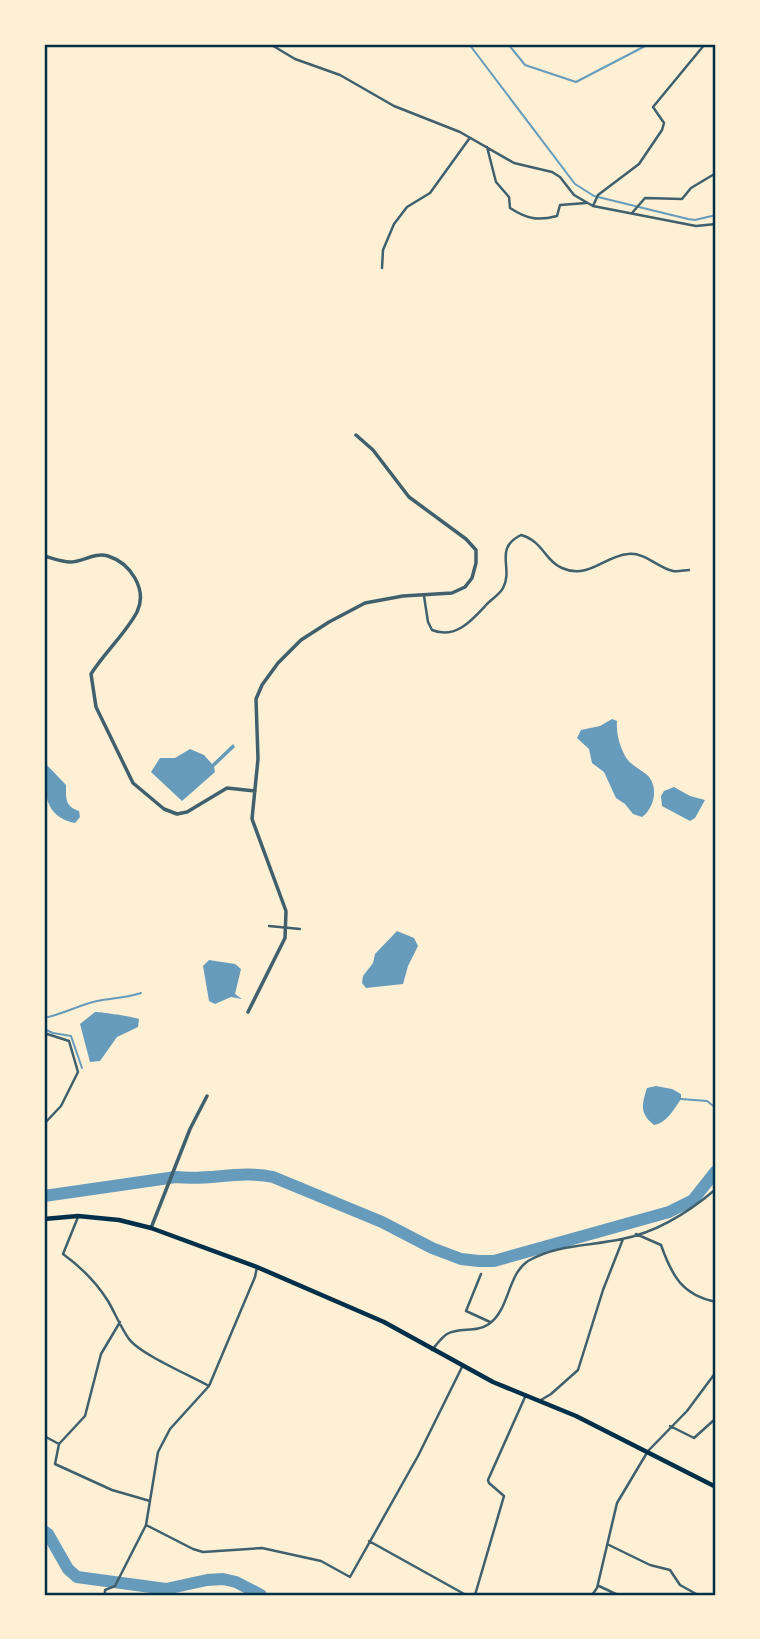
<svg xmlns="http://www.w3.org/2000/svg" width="760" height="1639" font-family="Commissioner,sans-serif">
<rect width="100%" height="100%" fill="#fdf0d5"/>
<path fill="#669bbc" d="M 612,719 L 617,721 C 616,734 620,748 627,759 C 633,767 643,770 649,777 C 659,790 653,809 642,817 L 633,814 L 625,804 L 616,798 L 604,772 L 592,763 L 589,749 L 577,738 L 581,730 L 600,726 Z
M 233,744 L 235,747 L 214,767 L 215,772 L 182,801 L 151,772 L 160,758 L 175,758 L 190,749 L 204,755 L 212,764 Z
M 44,762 L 66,785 C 66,799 65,806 79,811 L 80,817 L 75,823 C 43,817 44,789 44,762 Z
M 674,787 L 690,796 L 705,800 L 695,818 L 690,821 L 662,806 L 661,796 L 664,791 Z
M 397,931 L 414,938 L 418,946 L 408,966 L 403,984 L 366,988 L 362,983 L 363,976 L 373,963 L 375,954 Z
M 209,960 L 235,964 L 241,969 L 235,994 L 242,999 L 231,997 L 215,1004 L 209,1001 L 203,966 Z
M 95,1012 C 102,1012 134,1017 139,1019 L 138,1027 L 117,1037 L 100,1061 L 90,1062 L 80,1024 Z
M 656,1086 L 672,1089 L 681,1094 L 681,1099 C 674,1109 667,1123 654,1125 C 639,1113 642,1104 647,1088 Z"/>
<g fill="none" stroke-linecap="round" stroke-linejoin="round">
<path stroke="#669bbc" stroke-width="2" d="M 469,44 L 575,184 L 594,196 L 688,219 L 695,220 L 716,215
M 508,44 L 525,65 L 576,82 L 649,44
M 44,1018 C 63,1014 79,1005 97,1001 C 112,998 126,998 141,993
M 44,1029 L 53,1033 L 71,1036 L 82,1068
M 681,1099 L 707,1101 L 716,1108"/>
<path stroke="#669bbc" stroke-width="12" d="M 44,1196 L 176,1177 C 208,1181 241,1170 273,1177 L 382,1222 L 432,1248 L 461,1259 L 479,1261 L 494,1261 L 669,1212 L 693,1200 L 716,1171
M 44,1531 L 48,1534 L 68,1569 L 77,1577 L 166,1589 L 207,1580 L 223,1579 L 236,1582 L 261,1595"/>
<path stroke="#3f606c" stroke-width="2.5" d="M 270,44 L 295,59 L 340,75 L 394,106 L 460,132 L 514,163 L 552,172 L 560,177 L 574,195 L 593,206 L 696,226 L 716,224
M 487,147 L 496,182 L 509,197 L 510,208 C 527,219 538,221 557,216 L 560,205 L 586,203
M 593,206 L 598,195 L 639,164 L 662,130 L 664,123 L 653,107 L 705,44
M 632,213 L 645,198 L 682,199 L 691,188 L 716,173
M 382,268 L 383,250 L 394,224 L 407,207 L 430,193 L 469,139
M 424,596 L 428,622 L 432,630 C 456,640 473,619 487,604 C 492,599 500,594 503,588 C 514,568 493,549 521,535 C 543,541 545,561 562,568 C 588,580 604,556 628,554 C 645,552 658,568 673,571 C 678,572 685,570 689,570
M 269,926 L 300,929
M 44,1033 L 69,1041 L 78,1072 L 61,1106 L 44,1124
M 78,1217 L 63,1254 C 81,1267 96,1282 108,1301 C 115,1313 121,1328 129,1339 C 140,1354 191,1376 209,1386
M 636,1234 L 661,1245 C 672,1276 682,1295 716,1302
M 481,1274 L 466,1311 L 490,1322
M 432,1350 C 437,1344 441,1338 447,1334 C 460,1327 476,1333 489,1324 C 510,1309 507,1275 528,1261 C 557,1244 591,1246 622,1239 C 658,1232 689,1212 716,1189
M 541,1400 L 551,1394 L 578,1370 L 603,1290 L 623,1239
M 670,1426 L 694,1438 L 714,1420 L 716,1421
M 44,1436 L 59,1444 L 55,1464 L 112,1490 L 150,1501
M 59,1444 L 85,1416 L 101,1354 L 120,1322
M 146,1525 L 193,1549 L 203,1552 L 262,1548 L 321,1561 L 350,1577 L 418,1456 L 463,1365
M 369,1541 L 466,1595
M 609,1545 L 650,1565 L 670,1570 L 680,1585 L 698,1595
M 599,1586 L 618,1595
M 105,1595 L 105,1590 L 115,1586 L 146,1525 L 158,1452 L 170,1429 L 209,1386 L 255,1277 L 257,1267
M 475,1595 L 504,1496 L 489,1483 L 488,1480 L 525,1397
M 592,1595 L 597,1588 L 617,1503 L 648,1451 L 687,1411 L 716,1372"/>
<path stroke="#3f606c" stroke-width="3.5" d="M 44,556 C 52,558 62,562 70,562 C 83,562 94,552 108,556 C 130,563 148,589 137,612 C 126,633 104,653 91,674 L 96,707 L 133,783 L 164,809 L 177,814 L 187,812 L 227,788 L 255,791
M 248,1012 L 285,938 L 286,911 L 252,819 L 258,759 L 256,699 L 262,685 L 278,663 L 301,640 L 329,622 L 365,603 L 403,596 L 452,593 L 465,587 L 472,578 L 476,563 L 476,550 L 466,539 L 409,497 L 373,450 L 356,435
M 151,1228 L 190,1129 L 207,1096"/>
<path stroke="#003049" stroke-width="4.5" d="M 44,1219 L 78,1216 L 119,1220 L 151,1228 L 257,1267 L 384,1322 L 493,1382 L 576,1416 L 716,1487"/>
</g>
<rect width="760" height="1639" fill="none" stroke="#fdf0d5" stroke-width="91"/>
<rect x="46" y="46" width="668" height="1548" fill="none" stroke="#003049" stroke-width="2.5"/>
</svg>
